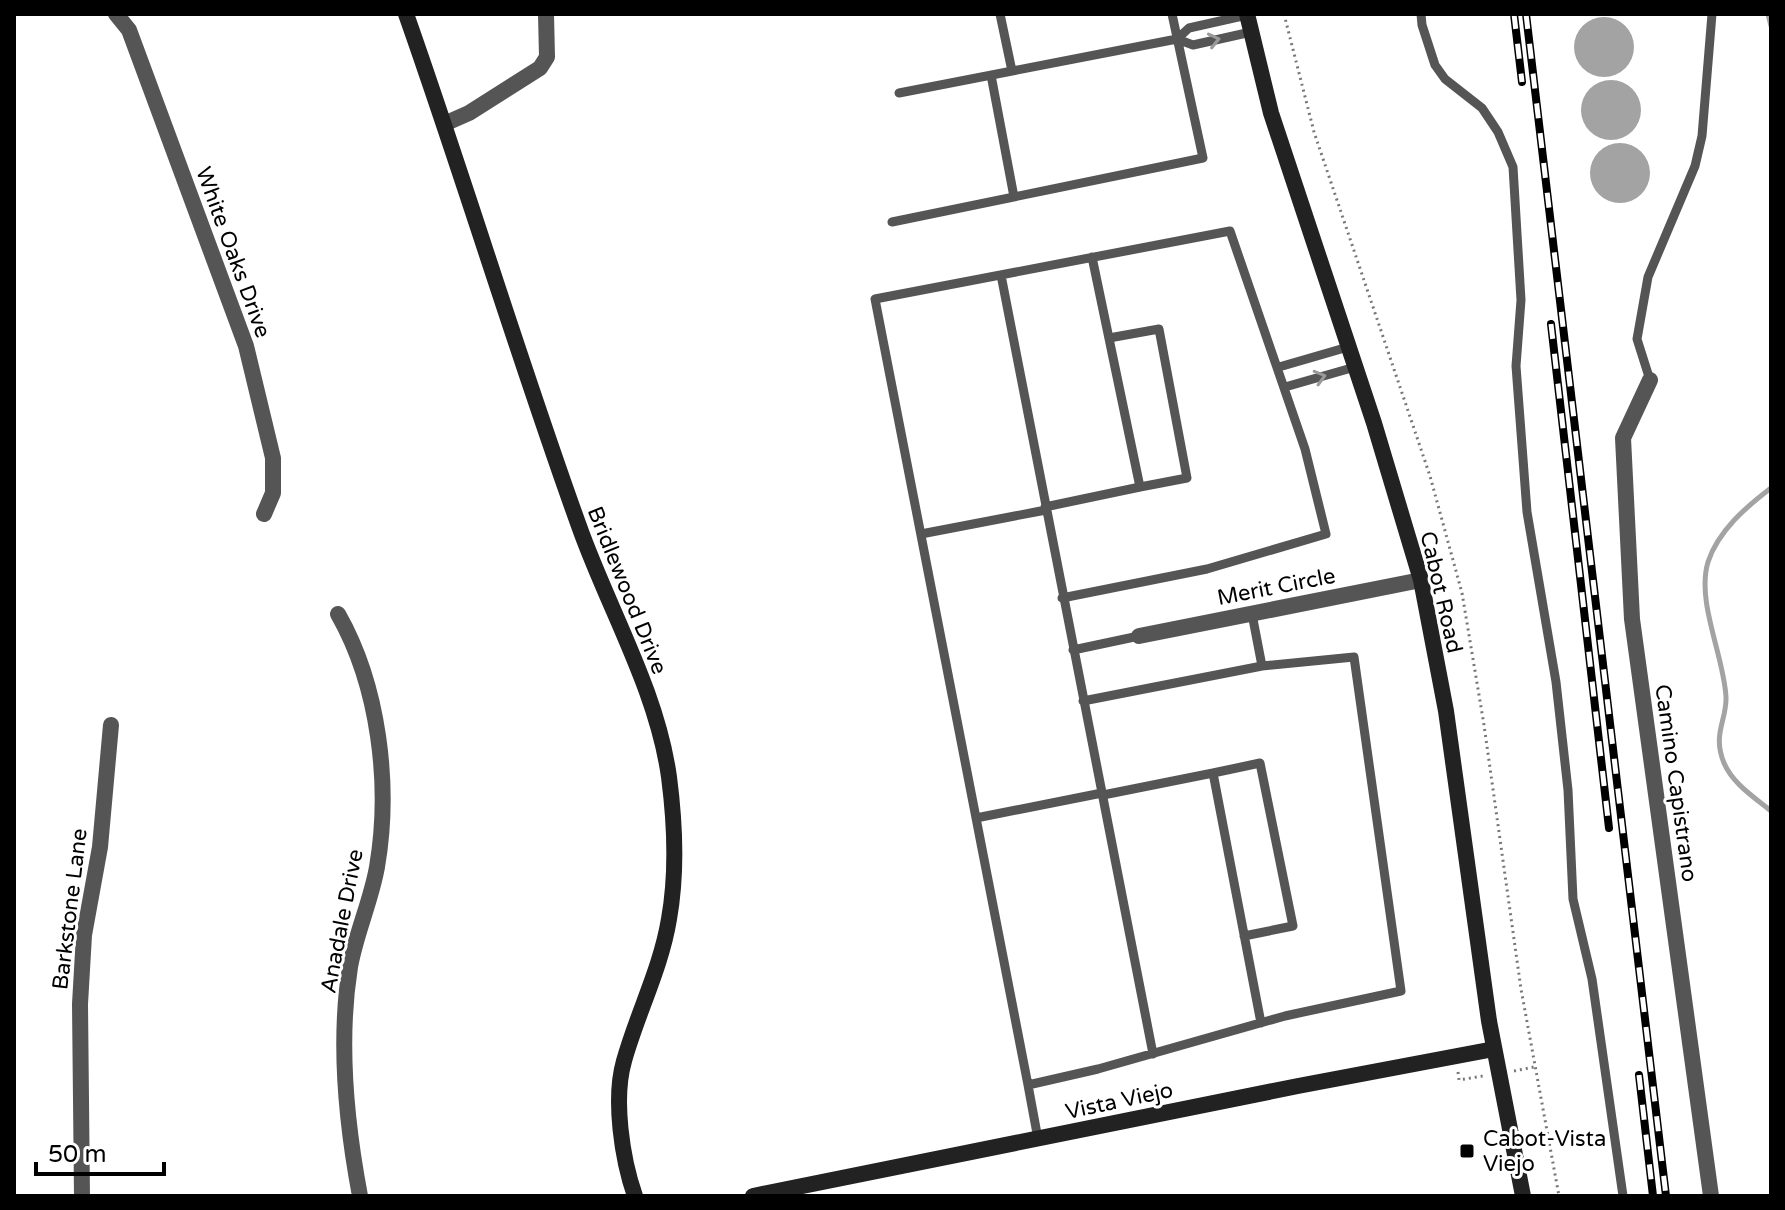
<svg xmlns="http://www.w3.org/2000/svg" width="1785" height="1210" font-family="'Varela Round',sans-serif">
<rect width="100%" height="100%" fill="#fff"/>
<path fill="#a3a3a3" d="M1574 47a30 30 0 1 1 60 0a30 30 0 1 1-60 0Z
M1581 110a30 30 0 1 1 60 0a30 30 0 1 1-60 0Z
M1590 173a30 30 0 1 1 60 0a30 30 0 1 1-60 0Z"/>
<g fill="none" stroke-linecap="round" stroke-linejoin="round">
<path stroke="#a3a3a3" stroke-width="5" d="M 1768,14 L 1771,26
M 1771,488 C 1746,507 1718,531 1708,562 C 1696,602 1724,656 1726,697 C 1727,720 1712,734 1724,763 C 1733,784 1754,797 1771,811"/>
<path stroke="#777" stroke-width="3" stroke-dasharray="2 4" stroke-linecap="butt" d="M 1284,14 L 1314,132 L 1430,476 L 1462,593 L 1484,725 L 1521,989 L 1559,1196
M 1514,1071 L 1534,1067
M 1458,1072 L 1459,1080 L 1483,1076"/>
<path stroke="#555" stroke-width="9" d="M 1000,14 L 1012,71
M 1421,14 L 1422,25 L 1435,65 L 1445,79 L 1482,108 L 1498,132 L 1513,167 L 1521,300 L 1516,366 L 1527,512 L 1556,682 L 1568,790 L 1573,899 L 1592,979 L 1623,1196
M 1177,39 L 1189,28 L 1247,15
M 991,75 L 1014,197
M 899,93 L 1177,39 L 1193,45 L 1251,32
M 892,222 L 1203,158 L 1172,14
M 1001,275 L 1153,1054
M 1109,338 L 1159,329 L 1187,478 L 1140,487
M 1279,367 L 1348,347
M 1650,380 L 1637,339 L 1648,277 L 1695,166 L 1702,136 L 1712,14
M 1285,387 L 1355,367
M 1045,507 L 1140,487 L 1092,257
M 921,534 L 1046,510
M 1062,598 L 1207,569 L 1326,534 L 1305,449 L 1230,231 L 875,299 L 1028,1085 L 1098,1069 L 1285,1016 L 1401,991 L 1354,657 L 1262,666 L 1083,701
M 1252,614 L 1262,666
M 1073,650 L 1139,636
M 1213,773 L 1260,763 L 1293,926 L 1244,936
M 1103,795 L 1213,773 L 1261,1023
M 976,818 L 1102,793
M 1028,1085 L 1038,1139"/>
<path stroke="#555" stroke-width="16" d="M 116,14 L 129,30 L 246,346 L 273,458 L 273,493 L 264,514
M 444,124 L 469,113 L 540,68 L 547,57 L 546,14
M 1650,380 L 1623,438 L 1632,619 L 1711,1196
M 338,614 C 379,686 391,785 377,867 C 371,901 356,933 350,967 C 338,1042 346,1122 360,1196
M 1139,636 L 1421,580
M 82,1196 L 80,1004 L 84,935 L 100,847 L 111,725"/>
<path stroke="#222" stroke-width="16" d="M 406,14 C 466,184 518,357 579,526 C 608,608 657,690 669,777 C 675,823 677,874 669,919 C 661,968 637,1014 624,1061 C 613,1099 622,1159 635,1196
M 1247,14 L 1271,113 L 1374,423 L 1421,580 L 1446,711 L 1489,1021 L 1523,1196
M 753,1196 L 1298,1086 L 1494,1049"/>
<g stroke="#000" stroke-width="8">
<path id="rail" d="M 1514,14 L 1522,82
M 1526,14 L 1666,1196
M 1551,324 L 1609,828
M 1639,1075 L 1653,1196"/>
</g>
<use href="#rail" stroke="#fff" stroke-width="5" stroke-dasharray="15" stroke-linecap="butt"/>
</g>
<defs><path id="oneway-chevron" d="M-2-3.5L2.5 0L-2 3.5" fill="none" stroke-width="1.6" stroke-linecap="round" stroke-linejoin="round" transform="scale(2)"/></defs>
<g stroke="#999">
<use href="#oneway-chevron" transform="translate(1214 40) rotate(-13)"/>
<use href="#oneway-chevron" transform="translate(1320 377) rotate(-16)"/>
</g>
<rect fill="#000" stroke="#fff" stroke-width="3" x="1459" y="1143" width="16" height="16" rx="4"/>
<g text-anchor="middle" stroke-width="6" stroke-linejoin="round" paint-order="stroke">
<g font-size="22" fill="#000" stroke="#fff">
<text transform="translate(234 252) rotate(70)" y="8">White Oaks Drive</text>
<text transform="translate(1276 586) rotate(-11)" y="8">Merit Circle</text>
<text transform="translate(628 590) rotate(68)" y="8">Bridlewood Drive</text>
<text transform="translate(1442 592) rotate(77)" y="8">Cabot Road</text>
<text transform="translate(1677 783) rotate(82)" y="8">Camino Capistrano</text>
<text transform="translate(69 909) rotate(-83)" y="8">Barkstone Lane</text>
<text transform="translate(341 921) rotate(-79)" y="8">Anadale Drive</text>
<text transform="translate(1119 1100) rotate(-12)" y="8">Vista Viejo</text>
</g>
<g font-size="22" fill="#000" stroke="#fff" text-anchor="start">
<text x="1483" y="1146">Cabot-Vista<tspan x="1483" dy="25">Viejo</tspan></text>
</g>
</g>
<rect width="1785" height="1210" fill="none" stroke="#000000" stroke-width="32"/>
<path d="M36 1162v12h128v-12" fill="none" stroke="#000000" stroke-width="4"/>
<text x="48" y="1162" font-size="24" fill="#000000" stroke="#ffffff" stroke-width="6" paint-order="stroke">50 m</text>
</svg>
